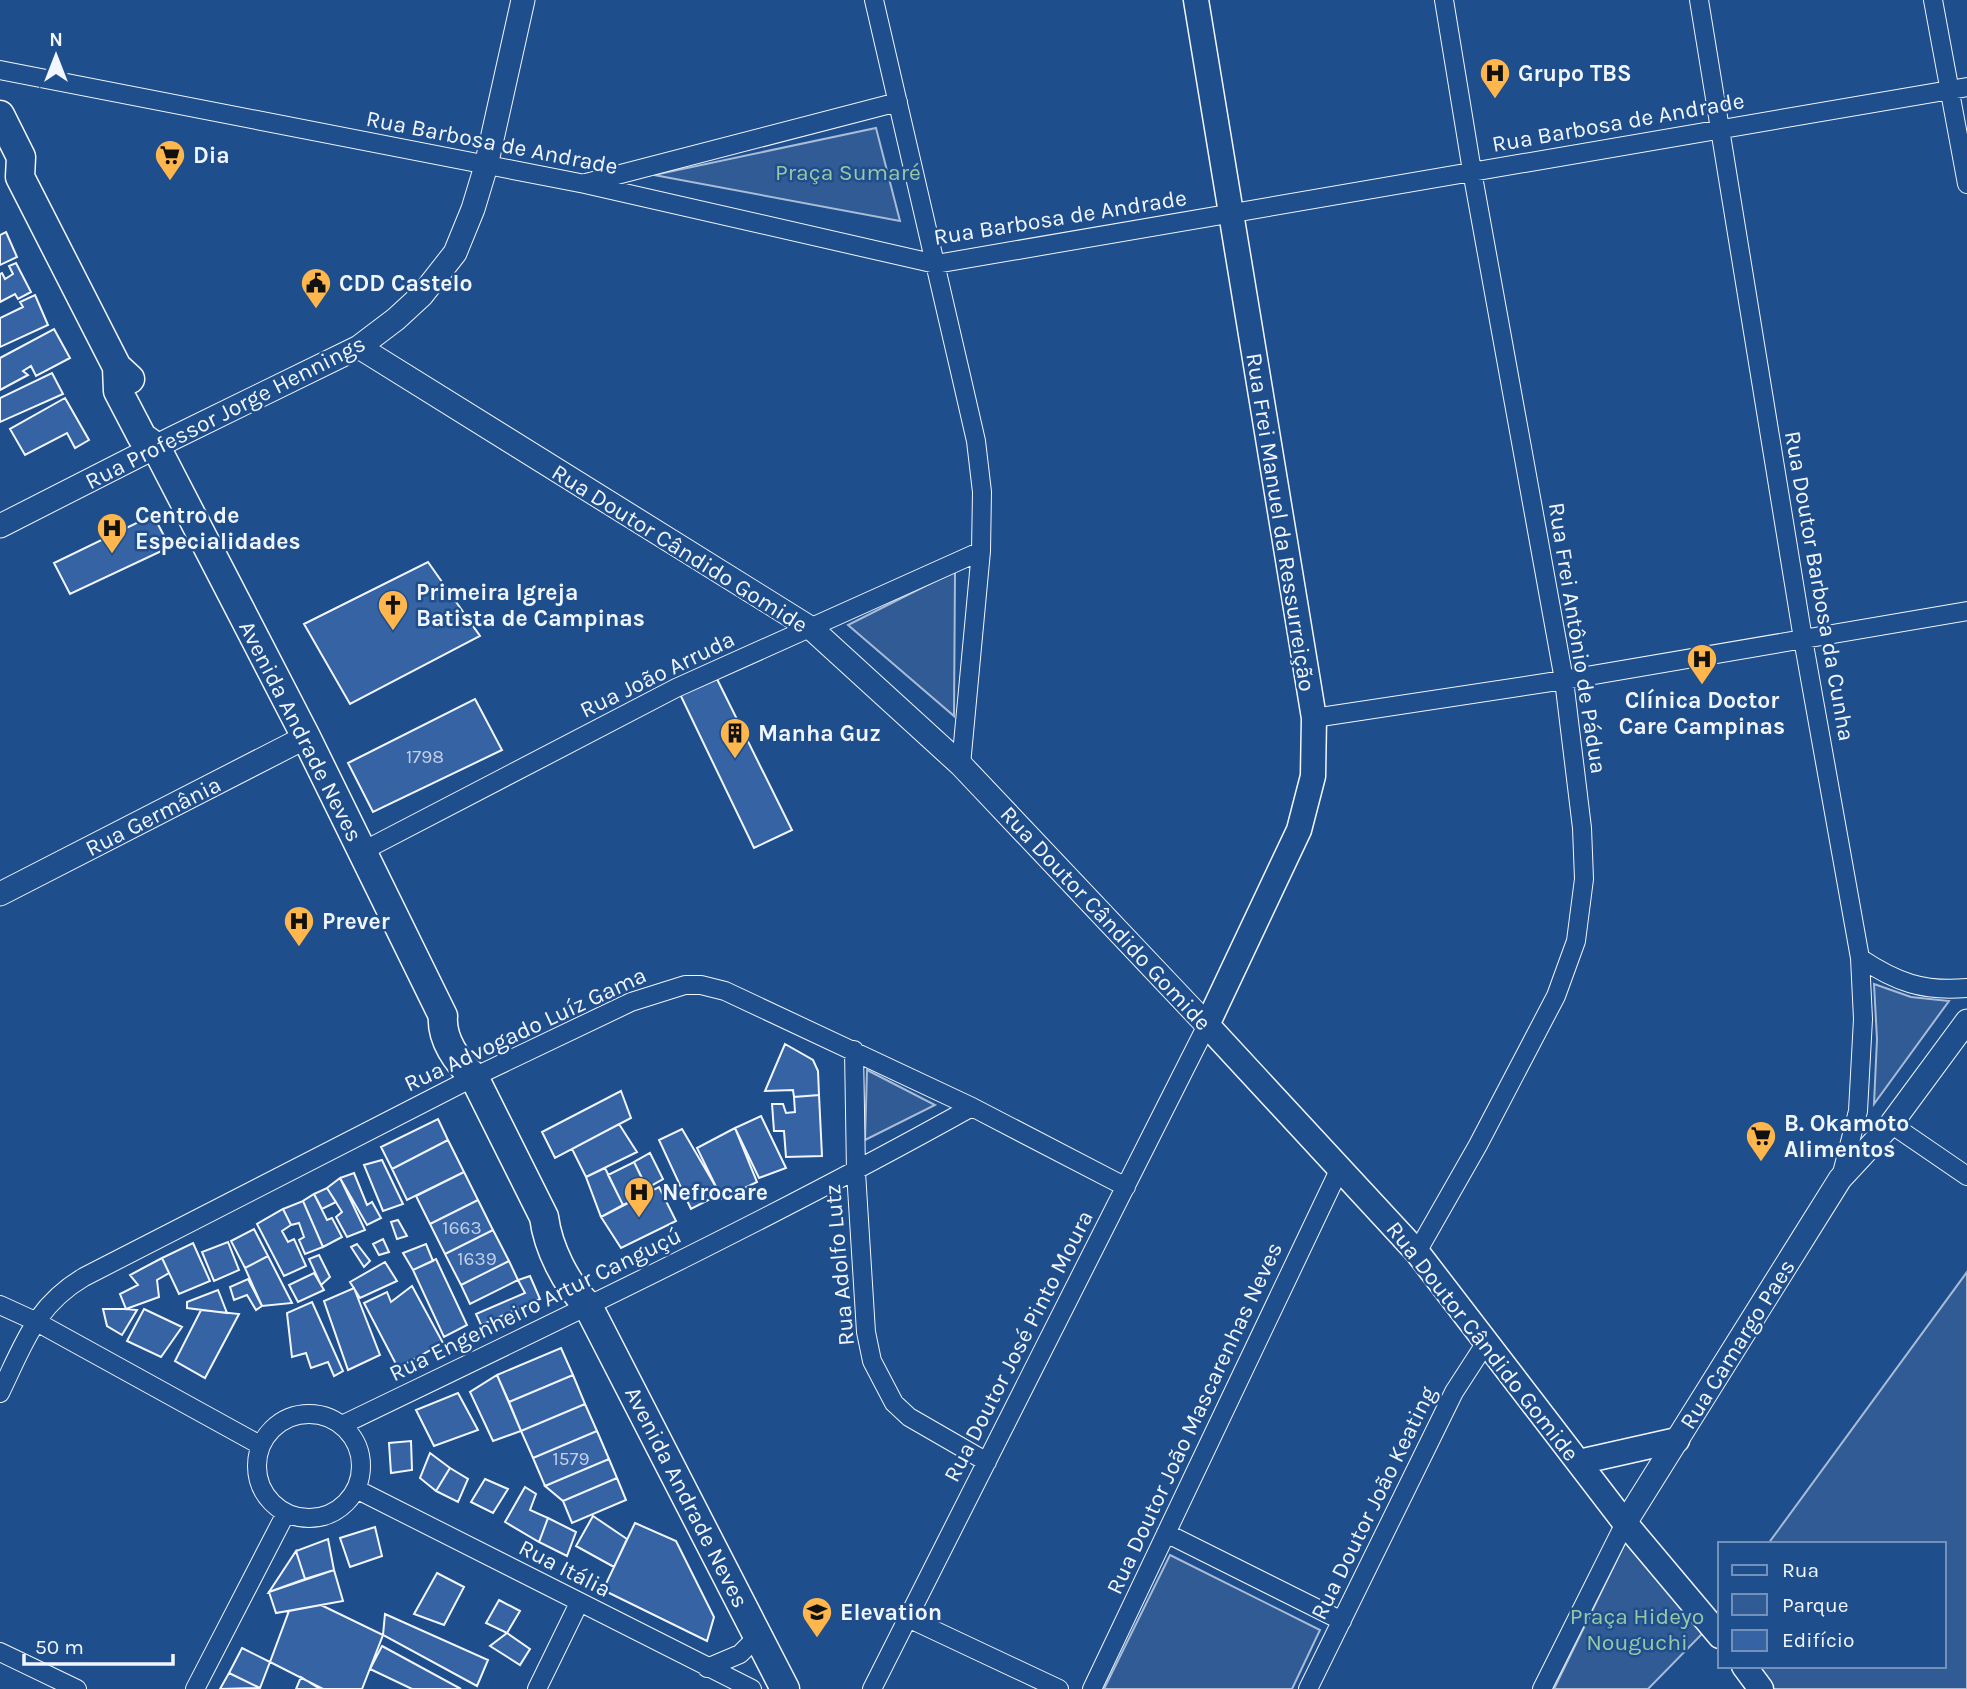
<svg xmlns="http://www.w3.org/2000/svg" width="1967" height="1689" font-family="Karla,sans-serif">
<rect width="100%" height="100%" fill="#1f4e8c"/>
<path fill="#305b95" stroke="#a8bbd7" stroke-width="2" d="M 876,128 L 900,221 L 654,175 Z
M 955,571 L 954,716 L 848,625 Z
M 1874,984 L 1911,997 L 1949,1001 L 1874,1104 L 1877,1039 Z
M 867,1070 L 935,1105 L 865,1140 Z
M 1967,1272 L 1967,1689 L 1763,1689 L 1745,1666 L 1944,1666 L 1944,1544 L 1768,1544 Z
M 1630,1533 L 1702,1634 L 1648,1689 L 1554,1689 Z
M 1170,1555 L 1320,1630 L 1292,1689 L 1104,1689 Z"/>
<path fill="#3563a3" stroke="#f2f6ff" stroke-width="2" d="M 6,232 L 17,257 L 0,265 L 0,235 Z
M 16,263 L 31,292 L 18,299 L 15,294 L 0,302 L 0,274 L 2,273 L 5,279 L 13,274 L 9,266 Z
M 35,295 L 48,325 L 0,347 L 0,318 L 23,307 L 20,302 Z
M 54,329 L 70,358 L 36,376 L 31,366 L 23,371 L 28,375 L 0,390 L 0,358 Z
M 52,373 L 63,394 L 0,422 L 0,398 Z
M 65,398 L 89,440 L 75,448 L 67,433 L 25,455 L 10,429 Z
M 153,515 L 170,547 L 70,594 L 54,563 Z
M 428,562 L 480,636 L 350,704 L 304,624 Z
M 714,673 L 792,830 L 754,848 L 678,690 Z
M 475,699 L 502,750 L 373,812 L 348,763 Z
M 785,1044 L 813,1060 L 818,1071 L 819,1095 L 794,1097 L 793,1090 L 765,1091 Z
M 621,1091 L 631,1118 L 555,1158 L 542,1132 Z
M 819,1095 L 822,1156 L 786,1157 L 784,1131 L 774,1131 L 772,1104 L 783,1104 L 786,1113 L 795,1112 L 794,1097 Z
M 761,1116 L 786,1168 L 759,1178 L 735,1128 Z
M 438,1119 L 448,1140 L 392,1169 L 381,1147 Z
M 619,1124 L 637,1152 L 586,1177 L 572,1149 Z
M 735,1128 L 757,1182 L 722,1199 L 697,1148 Z
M 682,1129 L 720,1194 L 691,1209 L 659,1140 Z
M 448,1140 L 464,1172 L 407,1200 L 392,1169 Z
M 650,1153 L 663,1179 L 647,1188 L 634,1162 Z
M 382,1160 L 403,1204 L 383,1211 L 364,1165 Z
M 634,1162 L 649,1193 L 623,1205 L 608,1175 Z
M 605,1168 L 623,1205 L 601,1217 L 586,1177 Z
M 464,1172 L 478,1200 L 430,1224 L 416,1196 Z
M 354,1173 L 367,1205 L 372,1202 L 381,1218 L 367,1225 L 340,1178 Z
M 340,1178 L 365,1230 L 347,1237 L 336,1217 L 342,1212 L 327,1188 Z
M 659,1187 L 676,1221 L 621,1248 L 601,1217 Z
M 327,1188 L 336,1202 L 322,1209 L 314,1194 Z
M 314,1194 L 327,1220 L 332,1218 L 342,1237 L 323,1247 L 303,1201 Z
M 478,1200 L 493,1230 L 445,1254 L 430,1224 Z
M 303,1201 L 323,1247 L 305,1254 L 299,1240 L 304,1237 L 299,1223 L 291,1225 L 283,1209 Z
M 283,1209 L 291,1225 L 282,1231 L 288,1242 L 294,1239 L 306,1266 L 284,1276 L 257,1224 Z
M 398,1220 L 407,1236 L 397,1239 L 391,1222 Z
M 254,1229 L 268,1256 L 245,1268 L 231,1241 Z
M 493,1230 L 509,1261 L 461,1285 L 445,1254 Z
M 383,1239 L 389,1252 L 379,1255 L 373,1244 Z
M 228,1242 L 239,1270 L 214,1281 L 202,1252 Z
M 193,1243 L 210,1281 L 179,1294 L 162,1258 Z
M 357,1244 L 370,1261 L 364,1267 L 351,1247 Z
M 426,1244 L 433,1261 L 413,1270 L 403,1253 Z
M 319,1255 L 330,1277 L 321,1285 L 309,1259 Z
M 268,1256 L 292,1303 L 262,1306 L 245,1268 Z
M 162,1258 L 169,1273 L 157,1280 L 159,1297 L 126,1309 L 120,1294 L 138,1285 L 130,1275 Z
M 436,1259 L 467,1325 L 444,1337 L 413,1270 Z
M 509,1261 L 518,1280 L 470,1304 L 461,1285 Z
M 385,1262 L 397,1281 L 360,1298 L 350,1282 Z
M 314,1273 L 324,1290 L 298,1302 L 289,1285 Z
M 530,1276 L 540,1299 L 481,1325 L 476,1314 L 525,1293 L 518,1280 Z
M 248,1279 L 262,1306 L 256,1310 L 247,1295 L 234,1300 L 230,1287 Z
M 412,1286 L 443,1343 L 398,1368 L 364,1303 L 387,1292 L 391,1302 Z
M 354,1288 L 380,1355 L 348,1370 L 324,1301 Z
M 218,1290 L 227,1313 L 187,1308 L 187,1302 Z
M 312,1302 L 343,1371 L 334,1376 L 328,1362 L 311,1368 L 306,1353 L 292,1357 L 287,1313 Z
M 103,1309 L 126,1309 L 137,1310 L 122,1335 L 107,1326 Z
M 144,1309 L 182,1327 L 161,1357 L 127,1341 Z
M 201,1310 L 239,1314 L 205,1378 L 175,1361 Z
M 561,1348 L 573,1375 L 509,1402 L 497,1375 Z
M 497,1375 L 521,1431 L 493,1441 L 470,1392 Z
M 573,1375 L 585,1404 L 521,1431 L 509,1402 Z
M 458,1393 L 478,1430 L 434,1446 L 416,1410 Z
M 585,1404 L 597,1431 L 533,1458 L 521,1431 Z
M 597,1431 L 609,1459 L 545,1486 L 533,1458 Z
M 411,1441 L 412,1470 L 391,1473 L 389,1443 Z
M 430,1453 L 450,1468 L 436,1491 L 420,1478 Z
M 609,1459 L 617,1478 L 563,1501 L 545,1486 Z
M 450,1468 L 468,1479 L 458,1502 L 436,1491 Z
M 617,1478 L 626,1500 L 572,1523 L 563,1501 Z
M 485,1479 L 508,1489 L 493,1513 L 471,1502 Z
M 525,1487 L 536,1494 L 530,1510 L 548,1518 L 539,1542 L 505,1522 Z
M 593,1516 L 627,1539 L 614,1567 L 576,1546 Z
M 548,1518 L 576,1532 L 567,1556 L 539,1542 Z
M 635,1523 L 676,1541 L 714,1617 L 707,1641 L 603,1590 Z
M 375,1527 L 382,1556 L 350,1567 L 340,1538 Z
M 328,1539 L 334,1570 L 305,1579 L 296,1551 Z
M 296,1551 L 305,1579 L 269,1592 Z
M 334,1570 L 343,1601 L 276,1613 L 269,1592 Z
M 437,1573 L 464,1587 L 444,1625 L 414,1614 Z
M 499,1600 L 520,1611 L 507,1633 L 486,1623 Z
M 321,1605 L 383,1635 L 362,1689 L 323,1689 L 270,1662 L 289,1611 Z
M 385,1614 L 488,1660 L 477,1686 L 383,1635 Z
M 507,1633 L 530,1649 L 520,1665 L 490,1646 Z
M 382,1646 L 461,1689 L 412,1689 L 370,1669 Z
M 242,1648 L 270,1662 L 260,1688 L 229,1673 Z
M 229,1673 L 260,1688 L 220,1689 Z
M 301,1677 L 320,1689 L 296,1689 Z"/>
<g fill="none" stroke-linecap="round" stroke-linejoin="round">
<g stroke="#f2f6ff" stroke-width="20">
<path id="minor" d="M 874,0 L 962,380 L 976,441 L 982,492 L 981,551 L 961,765
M 1699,0 L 1803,639 L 1860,958 L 1863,1019 L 1858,1111 L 1841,1177
M 1933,0 L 1967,184
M 0,70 L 585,184 L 936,264 L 1967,87
M 586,183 L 898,102
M 1314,718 L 1564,680 L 1967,611
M 361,852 L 676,688 L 981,551
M 1860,958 C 1896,982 1923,992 1967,988
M 854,1050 L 856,1172 L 866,1332 L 872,1361 L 894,1403 L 909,1417 L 987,1462
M 1891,1124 L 1967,1176
M 1417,1252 L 1478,1145 L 1556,996 L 1576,941 L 1584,879 L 1582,828 L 1564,680 L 1472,171 L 1444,0
M 0,1305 L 35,1321 L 260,1445
M 0,1393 C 24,1344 35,1306 84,1277 L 474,1077 L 631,1002 L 685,985 L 701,985 L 725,991 L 972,1107 L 1126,1187
M257 1466a52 52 0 1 1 104 0a52 52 0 1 1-104 0Z
M 342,1425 C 553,1323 766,1222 972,1107
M 356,1489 L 752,1689
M 1166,1533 L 1342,1621
M 908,1618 L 1059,1689
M 0,1652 L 77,1689
M 707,1668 L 740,1654 L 758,1636
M 195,1689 L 286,1513
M 537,1689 L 579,1603
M 872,1689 L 1207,1025
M 1092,1689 L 1340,1168
M 1308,1689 L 1454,1392 L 1487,1341
M 1542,1689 L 1625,1523"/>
</g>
<g stroke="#f2f6ff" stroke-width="25">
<path id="tertiary" d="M 359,347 L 812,629 L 961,765 L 1207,1025
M 0,526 L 171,439 L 359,347 L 396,319 L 422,295 L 455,253 L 473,209 L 486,166 L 523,0
M 0,894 L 306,737
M 1625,1523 L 1840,1179 L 1891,1124 L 1967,1021"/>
</g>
<g stroke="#f2f6ff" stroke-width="27">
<path id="secondary" d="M 1196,0 L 1314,718 L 1313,776 L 1299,830 L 1207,1025 L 1417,1252 L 1625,1523 L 1720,1636
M 1579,1462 L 1677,1440
M 1744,1666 L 1761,1689"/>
</g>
<g stroke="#f2f6ff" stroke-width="31">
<path id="primary" d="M 0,115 L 21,157 L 20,177 L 117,367 L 130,379
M 117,367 L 118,391 L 142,437 L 156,447 L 306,737 L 443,1016 C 441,1039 457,1062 474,1077 L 544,1217 C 548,1248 566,1284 588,1306 L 785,1689"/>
</g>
<use href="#minor" stroke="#1f4e8c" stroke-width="18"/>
<use href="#tertiary" stroke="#1f4e8c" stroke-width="23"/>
<use href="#secondary" stroke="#1f4e8c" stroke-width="24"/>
<use href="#primary" stroke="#1f4e8c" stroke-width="28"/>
</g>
<defs>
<g id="hospital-pin" transform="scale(1.575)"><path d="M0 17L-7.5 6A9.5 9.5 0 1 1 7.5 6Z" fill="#ffb74d" stroke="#1f4e8c"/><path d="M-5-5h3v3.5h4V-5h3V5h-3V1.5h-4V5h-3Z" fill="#111"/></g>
<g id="supermarket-pin" transform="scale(1.575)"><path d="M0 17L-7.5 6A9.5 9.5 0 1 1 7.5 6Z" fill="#ffb74d" stroke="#1f4e8c"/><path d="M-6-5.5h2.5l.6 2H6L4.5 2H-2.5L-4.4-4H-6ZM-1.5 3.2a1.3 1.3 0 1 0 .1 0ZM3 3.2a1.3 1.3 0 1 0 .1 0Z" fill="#111"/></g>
<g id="civic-pin" transform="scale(1.575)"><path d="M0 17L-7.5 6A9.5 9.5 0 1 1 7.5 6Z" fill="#ffb74d" stroke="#1f4e8c"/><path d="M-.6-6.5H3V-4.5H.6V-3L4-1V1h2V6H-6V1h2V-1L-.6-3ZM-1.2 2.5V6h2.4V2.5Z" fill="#111"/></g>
<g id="church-pin" transform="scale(1.575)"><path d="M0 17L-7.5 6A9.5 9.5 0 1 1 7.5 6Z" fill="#ffb74d" stroke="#1f4e8c"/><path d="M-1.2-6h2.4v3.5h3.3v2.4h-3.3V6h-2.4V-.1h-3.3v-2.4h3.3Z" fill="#111"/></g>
<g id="building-pin" transform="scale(1.575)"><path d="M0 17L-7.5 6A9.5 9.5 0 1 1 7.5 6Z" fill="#ffb74d" stroke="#1f4e8c"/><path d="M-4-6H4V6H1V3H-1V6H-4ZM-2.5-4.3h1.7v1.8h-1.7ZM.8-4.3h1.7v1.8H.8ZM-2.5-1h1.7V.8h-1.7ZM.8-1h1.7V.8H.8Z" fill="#111"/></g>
<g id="school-pin" transform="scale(1.575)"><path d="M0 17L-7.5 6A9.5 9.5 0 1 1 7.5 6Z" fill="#ffb74d" stroke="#1f4e8c"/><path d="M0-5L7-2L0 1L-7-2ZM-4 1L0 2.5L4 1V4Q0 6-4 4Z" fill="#111"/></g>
</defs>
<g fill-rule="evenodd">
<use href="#hospital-pin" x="1495" y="73"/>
<use href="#supermarket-pin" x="170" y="155"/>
<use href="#civic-pin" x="316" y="283"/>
<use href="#hospital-pin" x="112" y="528"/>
<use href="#church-pin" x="393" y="605"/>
<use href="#hospital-pin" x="1702" y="659"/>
<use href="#building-pin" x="735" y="733"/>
<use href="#hospital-pin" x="299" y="921"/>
<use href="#supermarket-pin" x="1761" y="1136"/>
<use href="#hospital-pin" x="639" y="1192"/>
<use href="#school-pin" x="817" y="1612"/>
</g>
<g text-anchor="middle" stroke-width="5" stroke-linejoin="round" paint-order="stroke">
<g font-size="19" fill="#c3d1e8">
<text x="425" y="763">1798</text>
<text x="462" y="1234">1663</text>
<text x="477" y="1265">1639</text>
<text x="571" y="1465">1579</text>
</g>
<g font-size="23" font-weight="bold" fill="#f2f6ff" stroke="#1f4e8c" text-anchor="start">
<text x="1518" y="81">Grupo TBS</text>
<text x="193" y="163">Dia</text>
<text x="339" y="291">CDD Castelo</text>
<text x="135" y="523">Centro de<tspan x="135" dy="26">Especialidades</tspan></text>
<text x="416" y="600">Primeira Igreja<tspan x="416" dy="26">Batista de Campinas</tspan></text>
<text x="1702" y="708" text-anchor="middle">Clínica Doctor<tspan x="1702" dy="26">Care Campinas</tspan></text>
<text x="758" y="741">Manha Guz</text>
<text x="322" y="929">Prever</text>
<text x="1784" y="1131">B. Okamoto<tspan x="1784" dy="26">Alimentos</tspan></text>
<text x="662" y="1200">Nefrocare</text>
<text x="840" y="1620">Elevation</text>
</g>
<g font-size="23" fill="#f2f6ff" stroke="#1f4e8c">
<text transform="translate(1618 122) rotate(-10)" y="8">Rua Barbosa de Andrade</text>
<text transform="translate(492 142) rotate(11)" y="8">Rua Barbosa de Andrade</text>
<text transform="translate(1060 217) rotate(-9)" y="8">Rua Barbosa de Andrade</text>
<text transform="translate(225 412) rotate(-27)" y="8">Rua Professor Jorge Hennings</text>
<text transform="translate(1281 522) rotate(81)" y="8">Rua Frei Manuel da Ressurreição</text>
<text transform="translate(680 548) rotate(32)" y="8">Rua Doutor Cândido Gomide</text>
<text transform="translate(1820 586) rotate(80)" y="8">Rua Doutor Barbosa da Cunha</text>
<text transform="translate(1578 638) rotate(81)" y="8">Rua Frei Antônio de Pádua</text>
<text transform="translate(657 674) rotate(-26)" y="8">Rua João Arruda</text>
<text transform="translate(301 731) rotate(63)" y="8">Avenida Andrade Neves</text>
<text transform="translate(153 816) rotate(-27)" y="8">Rua Germânia</text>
<text transform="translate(1106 918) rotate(47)" y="8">Rua Doutor Cândido Gomide</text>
<text transform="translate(525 1029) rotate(-25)" y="8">Rua Advogado Luíz Gama</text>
<text transform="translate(839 1265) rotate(-95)" y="8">Rua Adolfo Lutz</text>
<text transform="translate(535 1304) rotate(-26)" y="8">Rua Engenheiro Artur Canguçú</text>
<text transform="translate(1483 1341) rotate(52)" y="8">Rua Doutor Cândido Gomide</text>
<text transform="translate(1737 1344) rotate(-58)" y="8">Rua Camargo Paes</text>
<text transform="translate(1018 1346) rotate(-63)" y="8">Rua Doutor José Pinto Moura</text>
<text transform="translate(1194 1418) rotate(-65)" y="8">Rua Doutor João Mascarenhas Neves</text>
<text transform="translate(687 1497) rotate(63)" y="8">Avenida Andrade Neves</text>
<text transform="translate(1373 1503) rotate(-64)" y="8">Rua Doutor João Keating</text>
<text transform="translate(565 1568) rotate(27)" y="8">Rua Itália</text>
</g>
<g font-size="23" fill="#97c8a6" stroke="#1f4e8c">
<text x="848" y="180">Praça Sumaré</text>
<text x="1637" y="1624">Praça Hideyo<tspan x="1637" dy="26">Nouguchi</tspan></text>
</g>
</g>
<rect x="1718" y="1542" width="228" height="126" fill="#1f4e8c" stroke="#7391ba" stroke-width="2"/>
<rect x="1732" y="1565" width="35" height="10" fill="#1f4e8c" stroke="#7391ba" stroke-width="2"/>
<text x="1782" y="1577" font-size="21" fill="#f2f6ff">Rua</text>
<rect x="1732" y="1594" width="35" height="21" fill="#305b95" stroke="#7391ba" stroke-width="2"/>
<text x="1782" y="1612" font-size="21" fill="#f2f6ff">Parque</text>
<rect x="1732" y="1630" width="35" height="21" fill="#3563a3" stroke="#7391ba" stroke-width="2"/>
<text x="1782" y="1647" font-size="21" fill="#f2f6ff">Edifício</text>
<g transform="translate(56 56)" stroke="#1f4e8c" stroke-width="5" paint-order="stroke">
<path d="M0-5L12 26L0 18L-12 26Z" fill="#f2f6ff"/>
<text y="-10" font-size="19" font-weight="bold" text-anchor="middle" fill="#f2f6ff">N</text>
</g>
<path d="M24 1654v10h149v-10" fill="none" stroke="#f2f6ff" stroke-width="3.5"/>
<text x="35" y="1654" font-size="21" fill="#f2f6ff" stroke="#1f4e8c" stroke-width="5" paint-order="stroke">50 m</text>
</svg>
